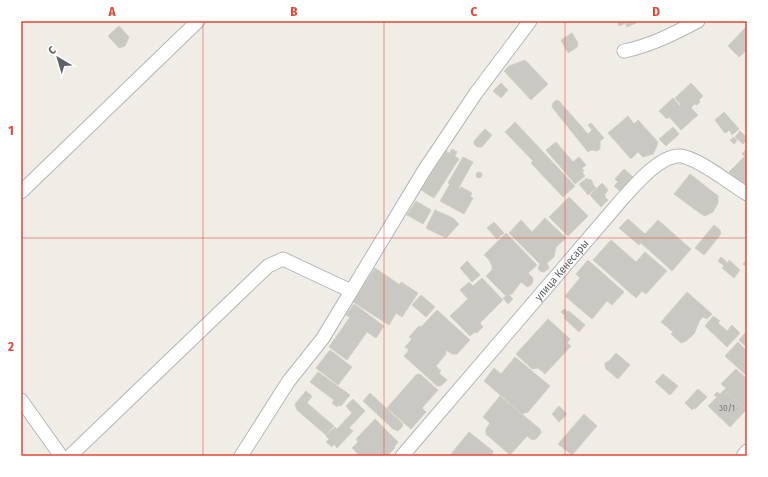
<svg xmlns="http://www.w3.org/2000/svg" width="768" height="477" font-family="'Fira Sans Condensed',sans-serif">
<rect width="100%" height="100%" fill="#efede6"/>
<path fill="#cac8c3" stroke="#d4cfc4" d="M 617,21 L 635,21 L 636,23 L 627,27 L 626,23 L 619,26 Z
M 119,26 L 129,37 L 125,46 L 119,48 L 108,36 Z
M 747,26 L 747,50 L 739,57 L 728,46 Z
M 572,33 L 578,43 L 577,47 L 568,53 L 561,40 Z
M 525,60 L 548,84 L 531,100 L 504,71 L 509,66 Z
M 501,83 L 508,90 L 501,98 L 493,91 Z
M 691,83 L 703,96 L 699,100 L 700,102 L 697,105 L 694,104 L 691,108 L 698,115 L 681,130 L 669,117 L 667,119 L 659,111 L 673,98 L 680,106 L 681,105 L 675,98 Z
M 556,100 L 559,101 L 588,134 L 592,130 L 588,125 L 591,123 L 604,138 L 600,141 L 600,149 L 597,151 L 591,150 L 588,152 L 552,107 L 553,103 Z
M 724,112 L 739,129 L 732,135 L 729,130 L 726,133 L 724,132 L 715,120 Z
M 628,116 L 634,124 L 638,120 L 658,142 L 656,148 L 653,154 L 643,157 L 638,152 L 631,159 L 608,133 Z
M 515,122 L 575,186 L 563,197 L 531,163 L 533,161 L 505,132 Z
M 673,127 L 679,134 L 666,146 L 659,139 Z
M 485,129 L 492,135 L 482,147 L 477,147 L 474,144 L 474,141 Z
M 740,131 L 747,138 L 747,140 L 743,144 L 735,137 Z
M 734,137 L 737,141 L 734,144 L 730,140 Z
M 556,142 L 573,162 L 579,157 L 586,165 L 582,168 L 584,171 L 582,172 L 585,176 L 575,184 L 546,150 Z
M 747,148 L 747,159 L 742,154 Z
M 452,149 L 457,152 L 455,156 L 450,153 Z
M 446,151 L 459,159 L 434,198 L 421,190 Z
M 463,157 L 473,162 L 458,189 L 459,189 L 461,187 L 472,193 L 470,196 L 473,198 L 464,214 L 440,201 L 450,184 L 448,183 Z
M 744,157 L 747,160 L 747,189 L 729,172 Z
M 624,169 L 633,177 L 620,191 L 614,186 L 618,182 L 615,179 Z
M476 175a3 3 0 1 1 6 0a3 3 0 1 1-6 0Z
M 690,174 L 718,196 L 718,203 L 713,212 L 705,216 L 701,214 L 674,194 Z
M 587,178 L 589,180 L 590,179 L 593,182 L 592,183 L 596,188 L 588,195 L 579,184 Z
M 602,183 L 608,190 L 605,194 L 605,197 L 608,200 L 601,207 L 590,195 Z
M 569,197 L 588,216 L 568,236 L 549,217 Z
M 416,201 L 431,210 L 423,224 L 407,215 Z
M 435,210 L 453,218 L 459,224 L 446,238 L 426,228 Z
M 545,218 L 566,238 L 556,247 L 554,257 L 547,263 L 549,268 L 544,272 L 540,271 L 538,268 L 540,264 L 509,233 L 521,220 L 532,232 Z
M 628,219 L 645,234 L 658,220 L 691,249 L 672,271 L 641,243 L 639,245 L 619,228 Z
M 494,222 L 504,233 L 497,239 L 487,228 Z
M 714,225 L 720,230 L 721,234 L 704,255 L 695,248 Z
M 506,233 L 537,265 L 528,273 L 533,278 L 533,281 L 531,285 L 527,287 L 521,282 L 512,294 L 509,295 L 513,299 L 508,304 L 503,298 L 506,296 L 486,276 L 492,270 L 492,266 L 489,260 L 484,255 Z
M 611,240 L 636,262 L 645,252 L 667,271 L 646,294 L 642,291 L 636,298 L 593,260 Z
M 721,257 L 728,263 L 729,260 L 740,270 L 734,278 L 722,268 L 724,266 L 718,261 Z
M 747,259 L 747,267 L 743,264 Z
M 588,260 L 624,292 L 612,305 L 607,301 L 592,319 L 565,296 L 580,278 L 576,274 Z
M 467,261 L 480,275 L 472,282 L 460,268 Z
M 375,268 L 400,285 L 401,282 L 418,293 L 402,317 L 396,313 L 389,325 L 353,302 Z
M 482,278 L 503,300 L 480,323 L 483,327 L 477,333 L 475,332 L 470,336 L 450,316 L 468,299 L 460,290 L 469,282 L 473,286 Z
M 687,292 L 712,314 L 707,319 L 703,317 L 700,320 L 694,334 L 686,341 L 681,343 L 671,334 L 673,332 L 661,322 Z
M 421,295 L 435,307 L 426,317 L 412,305 Z
M 354,304 L 384,326 L 376,338 L 367,332 L 347,360 L 329,347 L 350,317 L 346,315 Z
M 564,309 L 568,312 L 569,311 L 585,325 L 579,332 L 564,318 L 565,316 L 561,312 Z
M 437,310 L 470,340 L 457,354 L 452,354 L 446,350 L 446,354 L 436,366 L 441,371 L 439,373 L 447,380 L 441,386 L 437,386 L 404,356 L 409,350 L 405,347 L 412,339 L 409,337 L 419,326 L 421,327 Z
M 713,316 L 720,321 L 718,323 L 727,331 L 732,325 L 740,333 L 727,347 L 705,326 Z
M 548,319 L 570,339 L 567,343 L 571,346 L 545,374 L 538,368 L 532,369 L 516,354 Z
M 745,333 L 747,334 L 747,348 L 739,340 Z
M 738,342 L 747,351 L 747,376 L 725,356 Z
M 330,350 L 352,367 L 338,385 L 316,368 Z
M 616,353 L 630,365 L 618,379 L 606,369 L 605,365 L 605,363 L 609,361 Z
M 515,357 L 550,386 L 528,412 L 522,414 L 484,381 L 494,368 L 501,374 Z
M 736,369 L 747,379 L 746,410 L 724,390 L 726,388 L 721,384 Z
M 318,372 L 350,395 L 341,406 L 339,405 L 337,407 L 332,403 L 334,400 L 310,382 Z
M 420,374 L 438,390 L 422,408 L 426,412 L 411,429 L 387,408 L 416,375 Z
M 663,374 L 678,386 L 670,395 L 655,382 Z
M 698,389 L 707,397 L 695,409 L 693,408 L 692,410 L 685,403 Z
M 724,390 L 746,410 L 730,427 L 708,406 L 717,397 L 714,395 L 717,392 L 720,394 Z
M 306,391 L 312,396 L 307,403 L 334,426 L 326,435 L 297,410 L 295,404 Z
M 370,393 L 403,424 L 402,427 L 398,431 L 393,429 L 363,401 Z
M 500,396 L 540,429 L 541,433 L 536,439 L 532,440 L 527,436 L 510,455 L 486,434 L 486,429 L 490,423 L 483,417 Z
M 353,399 L 365,411 L 349,428 L 353,431 L 337,448 L 334,444 L 332,447 L 326,442 L 329,439 L 326,436 L 335,427 L 337,429 L 352,413 L 346,406 Z
M 559,406 L 567,414 L 559,422 L 552,414 Z
M 584,414 L 597,426 L 572,455 L 558,444 Z
M 375,419 L 398,442 L 394,447 L 395,448 L 387,456 L 360,456 L 352,448 L 358,442 L 356,439 Z
M 469,432 L 493,451 L 492,456 L 453,456 L 451,454 Z"/>
<g fill="none" stroke-linecap="round" stroke-linejoin="round">
<g stroke="#b3b6ba" stroke-width="15">
<g id="street">
<path d="M 624,51 C 650,46 675,33 698,21"/>
<path d="M 21,192 L 198,21"/>
<path d="M 21,400 L 61,456"/>
<path d="M 70,456 L 268,266 L 283,259 L 351,291"/>
<path d="M 241,456 L 288,382 L 323,338 L 425,169 L 476,93 L 530,21"/>
<path id="s1" d="M 402,456 L 618,204 C 631,189 659,155 680,156 C 697,157 732,185 747,194"/>
<path d="M 743,456 L 747,451"/>
</g>
</g>
<use href="#street" stroke="#fff" stroke-width="13"/>
</g>
<path fill="none" stroke="#e54637" stroke-width="1" stroke-opacity="0.55" d="M 203,21 L 203,456M 384,21 L 384,456M 565,21 L 565,456M 21,238 L 747,238"/>
<g text-anchor="middle" stroke-width="3.5" stroke-linejoin="round" paint-order="stroke">
<g font-size="9" fill="#787b7d">
<text x="727" y="411">30/1</text>
</g>
<g font-size="11" fill="#5d6166" stroke="#fff">
<text dy="4" stroke="none"><textPath href="#s1" startOffset="245">улица Кенесары</textPath></text>
</g>
</g>
<rect width="768" height="477" fill="none" stroke="#ffffff" stroke-width="44"/>
<g transform="translate(58 58) rotate(322)" stroke="#ffffff" stroke-width="3" paint-order="stroke">
<path d="M0-3L7 15L0 10L-7 15Z" fill="#5d6166"/>
<text y="-6" font-size="11" font-weight="bold" text-anchor="middle" fill="#5d6166">С</text>
</g>
<rect x="22" y="22" width="724" height="433" fill="none" stroke="#e54637" stroke-width="1.5"/>
<g font-size="13" text-anchor="middle" font-weight="bold" fill="#e54637">
<text x="112" y="16">A</text>
<text x="294" y="16">B</text>
<text x="474" y="16">C</text>
<text x="656" y="16">D</text>
<text x="11" y="135">1</text>
<text x="11" y="351">2</text>
</g>
</svg>
